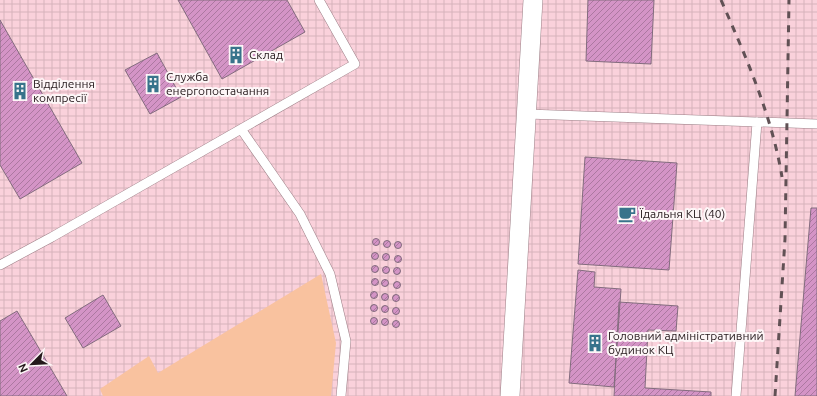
<svg xmlns="http://www.w3.org/2000/svg" width="817" height="396" font-family="Ubuntu,sans-serif">
<defs>
<pattern id="industrial-grid" width="8" height="8" patternUnits="userSpaceOnUse"><rect width="8" height="8" fill="#fad1db"/><path d="M0 4h8M4 0v8" fill="none" stroke="#d6b3bb"/></pattern>
<pattern id="building-hatch" width="6" height="6" patternUnits="userSpaceOnUse"><rect width="6" height="6" fill="#d494c6"/><path d="M-1 1l2-2M0 6l6-6M5 7l2-2" fill="none" stroke="#ac78a0"/></pattern>
</defs>
<rect width="100%" height="100%" fill="#fde2e9"/>
<path fill="url(#industrial-grid)" d="M 0,0 L 817,0 L 817,396 L 0,396 Z"/>
<path fill="#f9c29f" d="M 321,274 L 336,343 L 331,396 L 103,396 L 100,389 L 149,356 L 158,373 Z"/>
<path fill="url(#building-hatch)" stroke="#836c7e" d="M 178,0 L 287,0 L 305,32 L 222,79 Z
M 588,0 L 654,0 L 651,64 L 586,61 Z
M 0,20 L 82,163 L 20,199 L 0,165 Z
M 157,53 L 181,97 L 150,114 L 125,70 Z
M 585,157 L 677,163 L 669,270 L 578,264 Z
M 811,208 L 817,208 L 817,396 L 795,396 Z
M372.5 242a3.5 3.5 0 1 1 7 0a3.5 3.5 0 1 1-7 0Z
M383.5 244a3.5 3.5 0 1 1 7 0a3.5 3.5 0 1 1-7 0Z
M394.5 245a3.5 3.5 0 1 1 7 0a3.5 3.5 0 1 1-7 0Z
M371.5 256a3.5 3.5 0 1 1 7 0a3.5 3.5 0 1 1-7 0Z
M382.5 257a3.5 3.5 0 1 1 7 0a3.5 3.5 0 1 1-7 0Z
M394.5 259a3.5 3.5 0 1 1 7 0a3.5 3.5 0 1 1-7 0Z
M371.5 269a3.5 3.5 0 1 1 7 0a3.5 3.5 0 1 1-7 0Z
M382.5 270a3.5 3.5 0 1 1 7 0a3.5 3.5 0 1 1-7 0Z
M393.5 271a3.5 3.5 0 1 1 7 0a3.5 3.5 0 1 1-7 0Z
M 578,270 L 595,272 L 594,287 L 621,289 L 614,387 L 569,383 Z
M371.5 282a3.5 3.5 0 1 1 7 0a3.5 3.5 0 1 1-7 0Z
M381.5 283a3.5 3.5 0 1 1 7 0a3.5 3.5 0 1 1-7 0Z
M393.5 285a3.5 3.5 0 1 1 7 0a3.5 3.5 0 1 1-7 0Z
M370.5 295a3.5 3.5 0 1 1 7 0a3.5 3.5 0 1 1-7 0Z
M381.5 297a3.5 3.5 0 1 1 7 0a3.5 3.5 0 1 1-7 0Z
M392.5 298a3.5 3.5 0 1 1 7 0a3.5 3.5 0 1 1-7 0Z
M 103,295 L 121,326 L 83,348 L 65,318 Z
M 619,302 L 678,306 L 676,331 L 648,330 L 645,388 L 711,392 L 711,396 L 614,396 Z
M370.5 308a3.5 3.5 0 1 1 7 0a3.5 3.5 0 1 1-7 0Z
M381.5 309a3.5 3.5 0 1 1 7 0a3.5 3.5 0 1 1-7 0Z
M392.5 311a3.5 3.5 0 1 1 7 0a3.5 3.5 0 1 1-7 0Z
M 17,311 L 67,396 L 0,396 L 0,321 Z
M370.5 321a3.5 3.5 0 1 1 7 0a3.5 3.5 0 1 1-7 0Z
M381.5 322a3.5 3.5 0 1 1 7 0a3.5 3.5 0 1 1-7 0Z
M392.5 324a3.5 3.5 0 1 1 7 0a3.5 3.5 0 1 1-7 0Z"/>
<g fill="none" stroke-linecap="round" stroke-linejoin="round">
<g stroke="#9c7e86" stroke-width="10">
<path id="service" d="M 527,114 L 817,124
M 241,129 L 300,214 L 330,274 L 346,341 L 341,396
M 0,265 L 52,237 L 355,64 L 319,0
M 736,396 L 757,122"/>
</g>
<g stroke="#9c7e86" stroke-width="20">
<path id="minor" d="M 510,396 L 533,0"/>
</g>
<use href="#service" stroke="#fff" stroke-width="9"/>
<use href="#minor" stroke="#fff" stroke-width="19"/>
<path stroke="#615155" stroke-width="3" stroke-dasharray="7 7" stroke-linecap="butt" d="M 721,0 C 746,57 772,116 782,177
M 775,396 L 785,239 L 789,0"/>
</g>
<defs>
<g id="building-bare" transform="scale(1.38)"><path d="M-4-6H4V6H1V3H-1V6H-4ZM-2.5-4.3h1.7v1.8h-1.7ZM.8-4.3h1.7v1.8H.8ZM-2.5-1h1.7V.8h-1.7ZM.8-1h1.7V.8H.8Z" fill="#38738b" stroke="#fdf6f7" stroke-width="2.5" paint-order="stroke"/></g>
<g id="cafe-bare" transform="scale(1.38)"><path d="M-5.5-4.5H6V0H3Q3 3.5 0 3.5H-2.5Q-5.5 3.5-5.5 0ZM3-3.2v2h1.7v-2ZM-6 4.5H4V6H-6Z" fill="#38738b" stroke="#fdf6f7" stroke-width="2.5" paint-order="stroke"/></g>
</defs>
<g fill-rule="evenodd">
<use href="#building-bare" x="236" y="55"/>
<use href="#building-bare" x="153" y="84"/>
<use href="#building-bare" x="20" y="91"/>
<use href="#cafe-bare" x="627" y="214"/>
<use href="#building-bare" x="595" y="343"/>
</g>
<g text-anchor="middle" stroke-width="4" stroke-linejoin="round" paint-order="stroke">
<g font-size="12" fill="#25191c" stroke="#fdf6f7" text-anchor="start">
<text x="249" y="59">Склад</text>
<text x="166" y="81">Служба<tspan x="166" dy="14">енергопостачання</tspan></text>
<text x="33" y="88">Відділення<tspan x="33" dy="14">компресії</tspan></text>
<text x="640" y="218">Їдальня КЦ (40)</text>
<text x="608" y="340">Головний адміністративний<tspan x="608" dy="14">будинок КЦ</tspan></text>
</g>
</g>
<g transform="translate(32 364) rotate(246)" stroke="#fdf6f7" stroke-width="3" paint-order="stroke">
<path d="M0-3L7 15L0 10L-7 15Z" fill="#25191c"/>
<text y="-6" font-size="11" font-weight="bold" text-anchor="middle" fill="#25191c">N</text>
</g>
</svg>
